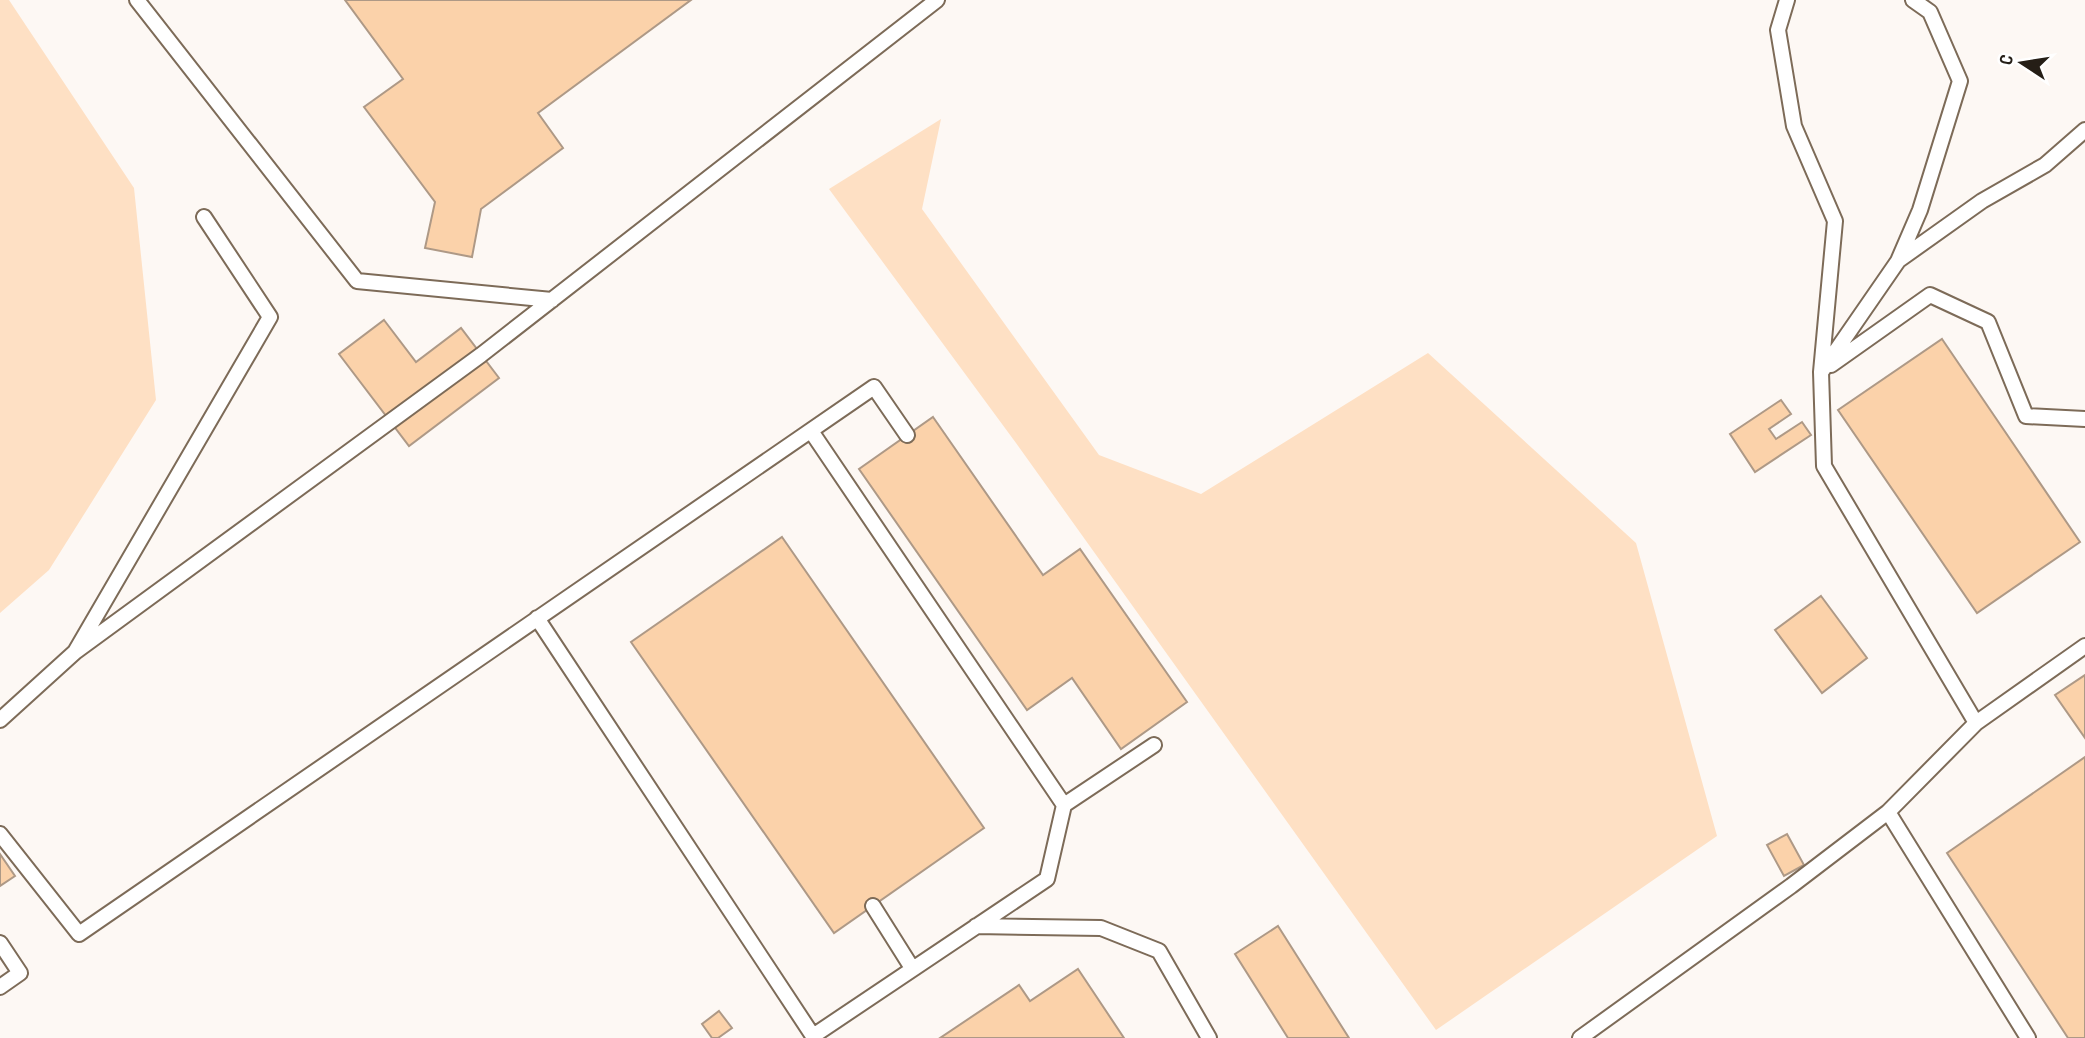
<svg xmlns="http://www.w3.org/2000/svg" width="2085" height="1038" font-family="'Sofia Sans Condensed',sans-serif">
<rect width="100%" height="100%" fill="#fdf8f4"/>
<path fill="#fee0c4" d="M 0,0 L 9,0 L 134,188 L 156,400 L 49,570 L 0,613 Z
M 941,119 L 922,209 L 1099,455 L 1201,494 L 1428,353 L 1636,543 L 1717,836 L 1436,1030 L 1016,443 L 829,189 Z"/>
<path fill="#fbd2aa" stroke="#ae9986" stroke-width="2" d="M 345,0 L 691,0 L 538,113 L 563,148 L 481,209 L 472,257 L 425,248 L 435,202 L 364,107 L 403,79 Z
M 384,320 L 416,362 L 461,328 L 499,378 L 409,446 L 339,354 Z
M 1942,339 L 2080,542 L 1977,613 L 1838,410 Z
M 1781,400 L 1791,414 L 1769,429 L 1776,439 L 1802,422 L 1811,435 L 1755,472 L 1730,434 Z
M 933,417 L 1043,575 L 1080,549 L 1187,702 L 1121,749 L 1072,678 L 1027,710 L 859,469 Z
M 782,537 L 984,828 L 834,933 L 631,642 Z
M 1821,596 L 1867,658 L 1822,693 L 1775,630 Z
M 2085,675 L 2085,738 L 2055,695 Z
M 2085,757 L 2085,1038 L 2068,1038 L 1947,853 Z
M 1787,834 L 1804,865 L 1784,876 L 1767,845 Z
M 0,854 L 15,876 L 0,886 Z
M 1278,926 L 1349,1038 L 1288,1038 L 1235,954 Z
M 1078,969 L 1124,1038 L 940,1038 L 1019,985 L 1030,1001 Z
M 719,1011 L 732,1028 L 718,1038 L 712,1038 L 702,1024 Z"/>
<g fill="none" stroke-linecap="round" stroke-linejoin="round">
<g stroke="#7d6b58" stroke-width="18">
<path id="lane" d="M 137,0 L 357,281 L 552,300
M 1787,0 L 1778,30 L 1794,126 L 1835,221 L 1821,372 L 1824,466 L 1976,723
M 1899,260 L 1982,201 L 2045,165 L 2085,130
M 1831,365 L 1930,295 L 1988,322 L 2026,416 L 2085,419
M 1822,371 L 1898,261 L 1920,210 L 1960,81 L 1930,12 L 1913,0
M 537,618 L 813,1036 L 1047,879 L 1064,805 L 811,431
M 75,652 L 481,355 L 937,0
M 0,720 L 75,652 L 270,317 L 204,217
M 1064,805 L 1154,745
M 1888,812 L 1976,723 L 2085,646
M 0,834 L 79,934 L 874,387 L 907,435
M 873,906 L 912,968
M 976,926 L 1101,928 L 1159,951 L 1209,1038
M 0,943 L 20,973 L 0,987
M 1580,1038 L 1791,886 L 1888,812 L 2028,1038"/>
</g>
<use href="#lane" stroke="#fff" stroke-width="14"/>
</g>
<g transform="translate(2022 63) rotate(282)" stroke="#ffffff" stroke-width="5" paint-order="stroke">
<path d="M0-5L12 26L0 18L-12 26Z" fill="#251e16"/>
<text y="-10" font-size="19" font-weight="bold" text-anchor="middle" fill="#251e16">С</text>
</g>
</svg>
